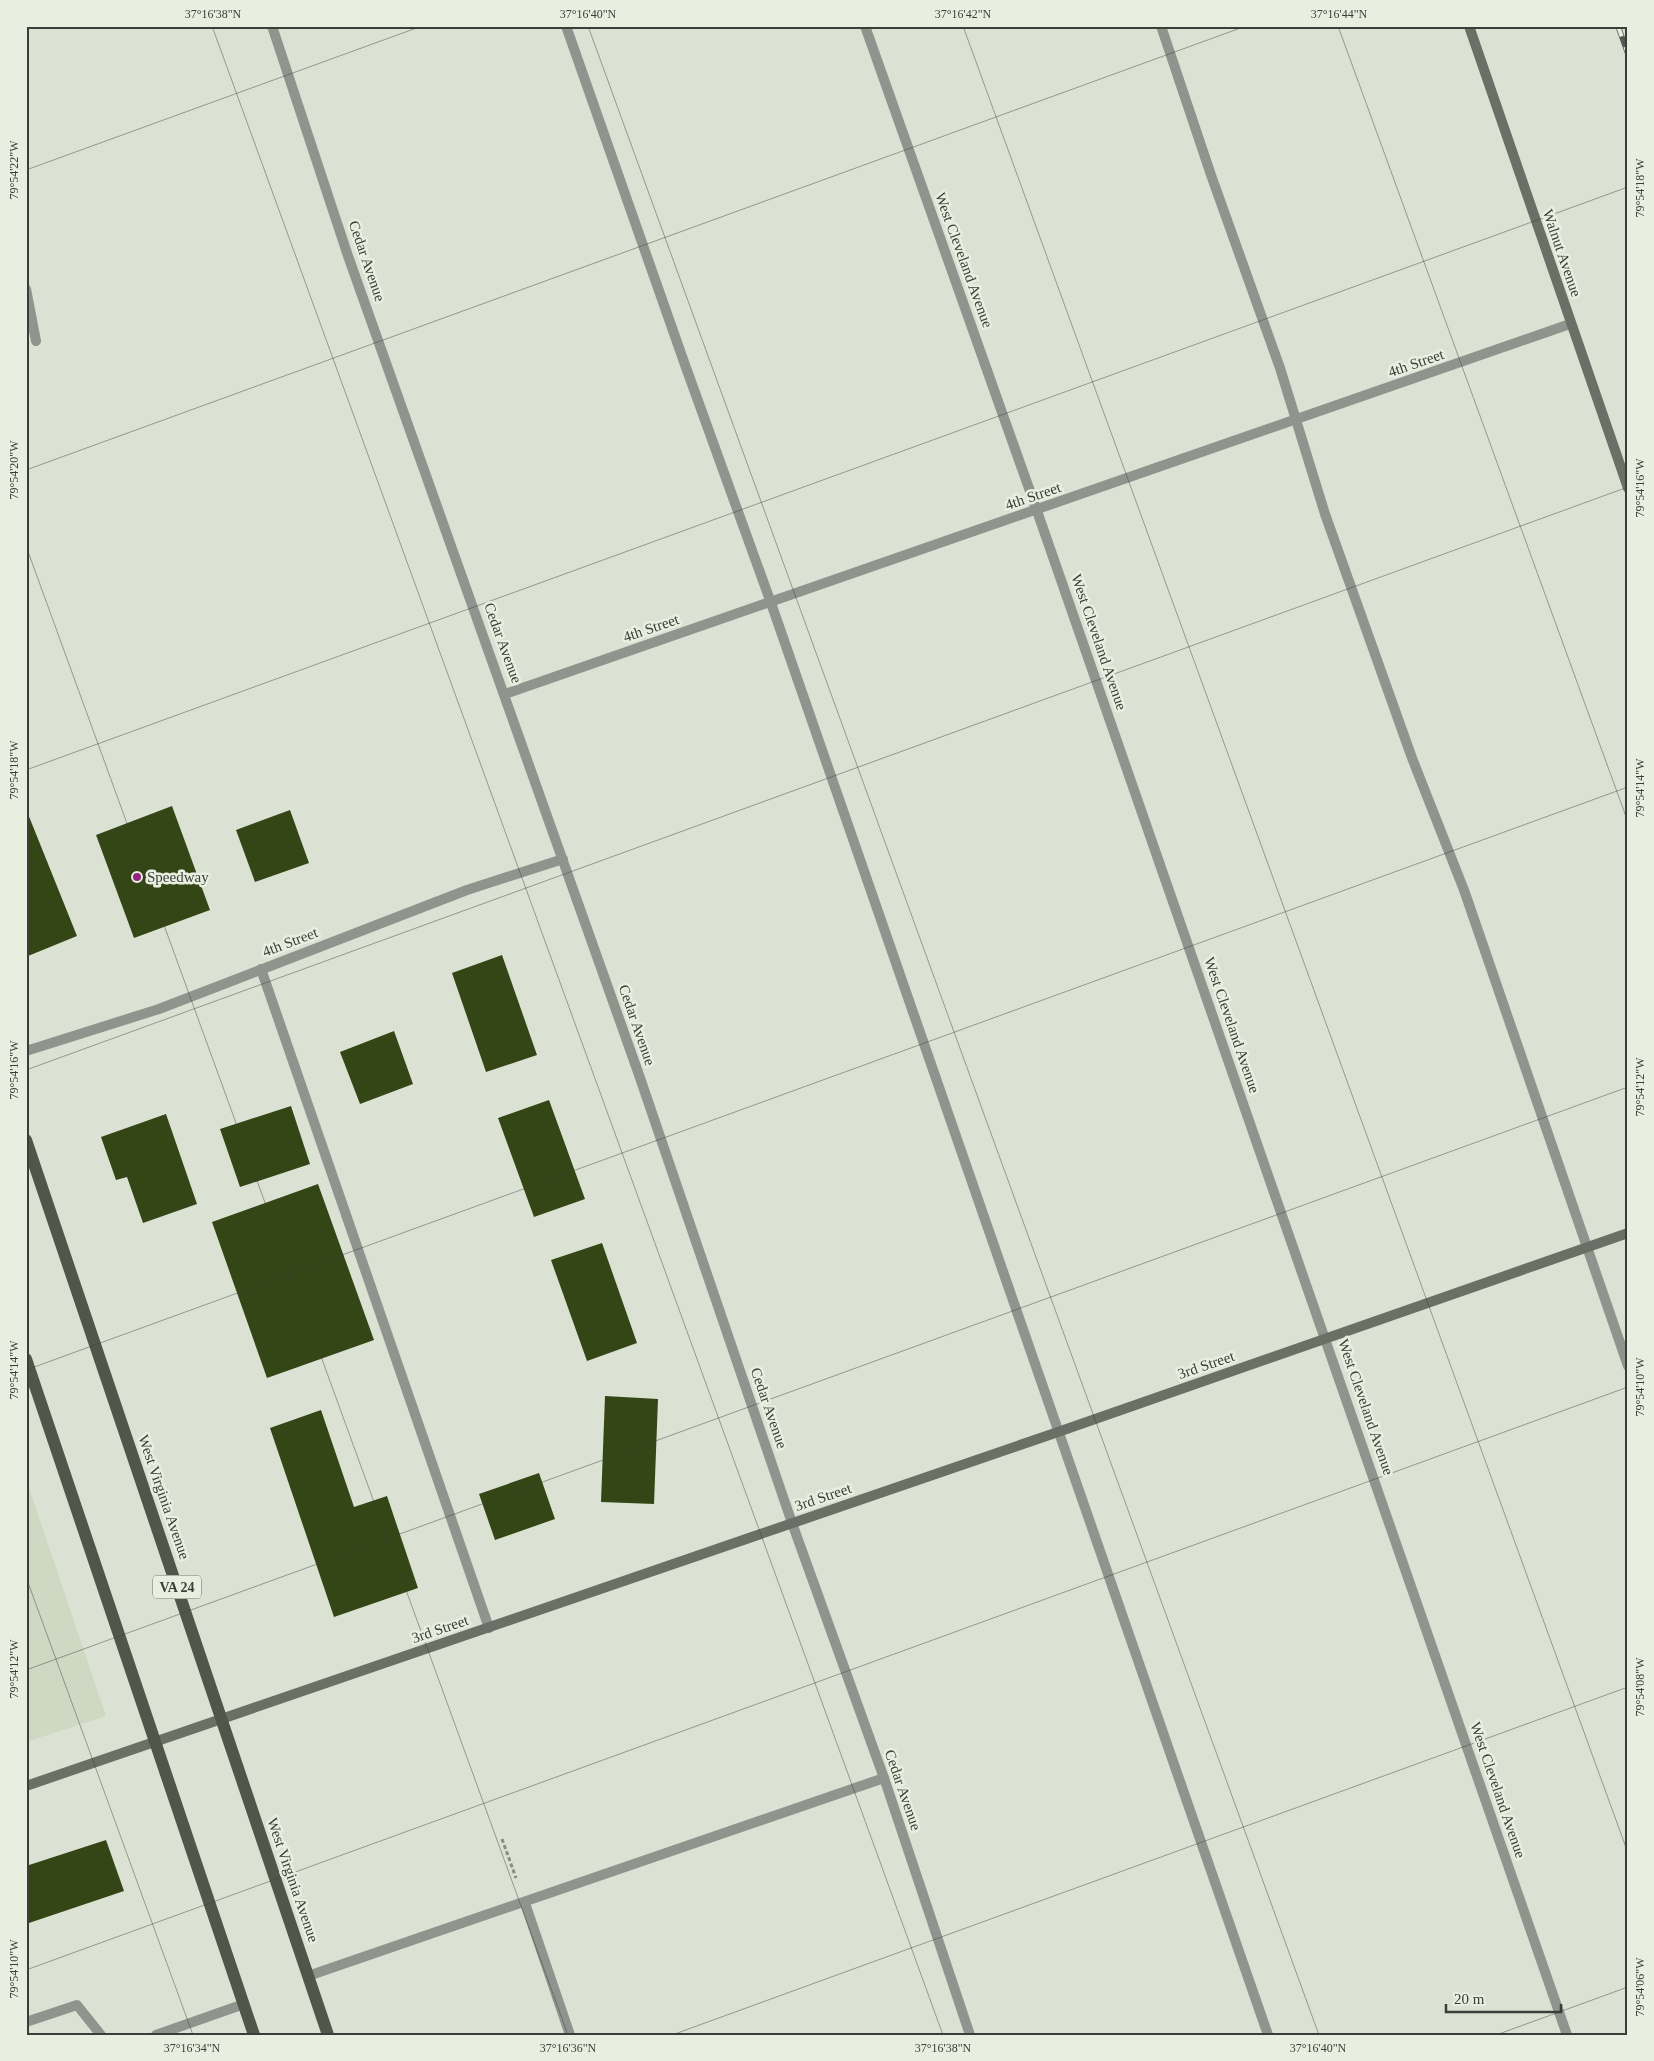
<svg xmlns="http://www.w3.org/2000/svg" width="1654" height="2061" font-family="Georgia,serif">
<rect width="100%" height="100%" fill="#dbe2d3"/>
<path fill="#cfd8c2" d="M 26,1479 L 106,1716 L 26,1742 Z"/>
<path fill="#354616" d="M 172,806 L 210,910 L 134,938 L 96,835 Z
M 26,809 L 77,936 L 28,956 L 26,952 Z
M 290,810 L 309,863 L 255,882 L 236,830 Z
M 502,955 L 537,1055 L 486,1072 L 452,973 Z
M 394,1031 L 413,1084 L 360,1104 L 340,1052 Z
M 549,1100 L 585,1199 L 534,1217 L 498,1118 Z
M 291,1106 L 310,1164 L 240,1187 L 220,1129 Z
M 166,1114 L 197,1204 L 143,1223 L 127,1177 L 116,1180 L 101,1137 Z
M 318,1184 L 374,1340 L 267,1378 L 212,1222 Z
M 602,1243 L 637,1343 L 587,1361 L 551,1260 Z
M 605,1396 L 658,1399 L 654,1504 L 601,1502 Z
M 321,1410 L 354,1507 L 387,1496 L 418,1588 L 334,1617 L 270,1428 Z
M 539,1473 L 555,1519 L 495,1540 L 479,1494 Z
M 106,1840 L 124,1891 L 26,1924 L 26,1866 Z"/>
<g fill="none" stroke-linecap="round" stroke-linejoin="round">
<path stroke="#898d83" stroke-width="3" stroke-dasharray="4 2.5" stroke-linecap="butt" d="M 502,1839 L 516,1878"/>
<path stroke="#91938d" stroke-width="10" d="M 566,26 L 684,362 L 771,603 L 1268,2035
M 1161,26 L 1211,175 L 1280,368 L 1325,514 L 1412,758 L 1464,890 L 1628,1366
M 26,289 L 36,341
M 261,969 L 489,1628
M 525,1903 L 570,2035
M 308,1976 L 884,1778
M 26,2022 L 77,2005 L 101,2035
M 156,2035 L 244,2004"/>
<path stroke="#91938d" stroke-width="10" d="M 272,26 L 348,256 L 638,1072 L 792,1523 L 884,1778 L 970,2035
M 865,26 L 1037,511 L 1567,2035
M 505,694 L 1570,324
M 26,1051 L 159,1009 L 467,890 L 563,859"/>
<path stroke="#6b6f66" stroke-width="10" d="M 1469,26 L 1628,488
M 26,1786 L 1058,1432 L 1628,1233"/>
<path stroke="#51564b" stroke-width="12" d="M 26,1140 L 328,2035
M 26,1359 L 254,2035"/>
<g stroke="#575a53" stroke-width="5.5">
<path id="rail" d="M 1618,26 L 1628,54"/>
</g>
<use href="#rail" stroke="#e8efe0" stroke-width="4" stroke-dasharray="11" stroke-linecap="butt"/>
</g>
<path fill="none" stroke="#3b3d38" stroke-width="1" stroke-opacity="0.45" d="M 212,26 L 943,2035M 588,26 L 1319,2035M 963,26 L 1628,1853M 1338,26 L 1628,822M 26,170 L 422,26M 26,470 L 1246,26M 26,546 L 568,2035M 26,770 L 1628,187M 26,1070 L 1628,487M 26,1370 L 1628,787M 26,1577 L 193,2035M 26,1670 L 1628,1087M 26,1970 L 1628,1387M 672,2035 L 1628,1687M 1496,2035 L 1628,1987"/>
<circle fill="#952281" stroke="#e8efe0" stroke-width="2" cx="137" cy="877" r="5"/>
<g text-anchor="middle" stroke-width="5" stroke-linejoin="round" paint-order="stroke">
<rect fill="#e8efe0" stroke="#6f726a" stroke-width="1" x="153" y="1575.5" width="48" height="23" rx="4"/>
<g font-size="14" font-weight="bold" fill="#3b3d38">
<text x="177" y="1592">VA 24</text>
</g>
<g font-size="15" fill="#3b3d38" stroke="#e8efe0">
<text transform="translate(1562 253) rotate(71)" y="5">Walnut Avenue</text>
<text transform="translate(964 260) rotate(70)" y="5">West Cleveland Avenue</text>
<text transform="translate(367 261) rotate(71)" y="5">Cedar Avenue</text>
<text transform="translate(1416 363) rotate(-19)" y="5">4th Street</text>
<text transform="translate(1033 496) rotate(-19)" y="5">4th Street</text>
<text transform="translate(651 628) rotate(-19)" y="5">4th Street</text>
<text transform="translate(1099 642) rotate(71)" y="5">West Cleveland Avenue</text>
<text transform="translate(503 643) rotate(70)" y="5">Cedar Avenue</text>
<text transform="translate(290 942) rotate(-21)" y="5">4th Street</text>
<text transform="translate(637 1025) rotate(71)" y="5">Cedar Avenue</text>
<text transform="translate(1232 1025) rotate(71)" y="5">West Cleveland Avenue</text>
<text transform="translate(1206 1365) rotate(-19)" y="5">3rd Street</text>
<text transform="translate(1366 1407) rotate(71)" y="5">West Cleveland Avenue</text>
<text transform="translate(769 1408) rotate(71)" y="5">Cedar Avenue</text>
<text transform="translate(164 1497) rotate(71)" y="5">West Virginia Avenue</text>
<text transform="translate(823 1497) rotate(-19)" y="5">3rd Street</text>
<text transform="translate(440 1629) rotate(-19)" y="5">3rd Street</text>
<text transform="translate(903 1790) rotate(71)" y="5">Cedar Avenue</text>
<text transform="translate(1498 1790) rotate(71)" y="5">West Cleveland Avenue</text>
<text transform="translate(293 1880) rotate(71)" y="5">West Virginia Avenue</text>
</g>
<g font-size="15" fill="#3b3d38" stroke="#e8efe0" text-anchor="start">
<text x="147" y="882">Speedway</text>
</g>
</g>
<rect width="1654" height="2061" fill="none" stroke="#e8efe0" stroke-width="55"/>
<path d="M1446 2004v8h115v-8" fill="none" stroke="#3b3d38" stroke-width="2.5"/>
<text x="1454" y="2004" font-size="15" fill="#3b3d38" stroke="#e8efe0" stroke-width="4" paint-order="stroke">20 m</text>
<rect x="28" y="28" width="1598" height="2006" fill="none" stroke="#3b3d38" stroke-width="2"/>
<g font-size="12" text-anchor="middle" fill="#3b3d38">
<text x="213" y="18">37°16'38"N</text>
<text x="588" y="18">37°16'40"N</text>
<text x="963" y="18">37°16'42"N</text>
<text x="1339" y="18">37°16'44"N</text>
<text transform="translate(14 170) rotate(-90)" y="4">79°54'22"W</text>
<text transform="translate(1640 188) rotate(-90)" y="4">79°54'18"W</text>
<text transform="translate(14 470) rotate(-90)" y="4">79°54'20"W</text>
<text transform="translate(1640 488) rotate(-90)" y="4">79°54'16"W</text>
<text transform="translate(14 770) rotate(-90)" y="4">79°54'18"W</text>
<text transform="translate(1640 788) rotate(-90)" y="4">79°54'14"W</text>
<text transform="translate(14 1070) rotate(-90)" y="4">79°54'16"W</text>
<text transform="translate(1640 1087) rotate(-90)" y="4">79°54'12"W</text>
<text transform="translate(14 1370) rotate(-90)" y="4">79°54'14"W</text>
<text transform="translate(1640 1387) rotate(-90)" y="4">79°54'10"W</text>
<text transform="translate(14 1669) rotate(-90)" y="4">79°54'12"W</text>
<text transform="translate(1640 1687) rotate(-90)" y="4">79°54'08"W</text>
<text transform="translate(14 1969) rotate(-90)" y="4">79°54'10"W</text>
<text transform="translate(1640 1987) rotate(-90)" y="4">79°54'06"W</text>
<text x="192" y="2052">37°16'34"N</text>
<text x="568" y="2052">37°16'36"N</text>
<text x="943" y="2052">37°16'38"N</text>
<text x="1318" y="2052">37°16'40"N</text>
</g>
</svg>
